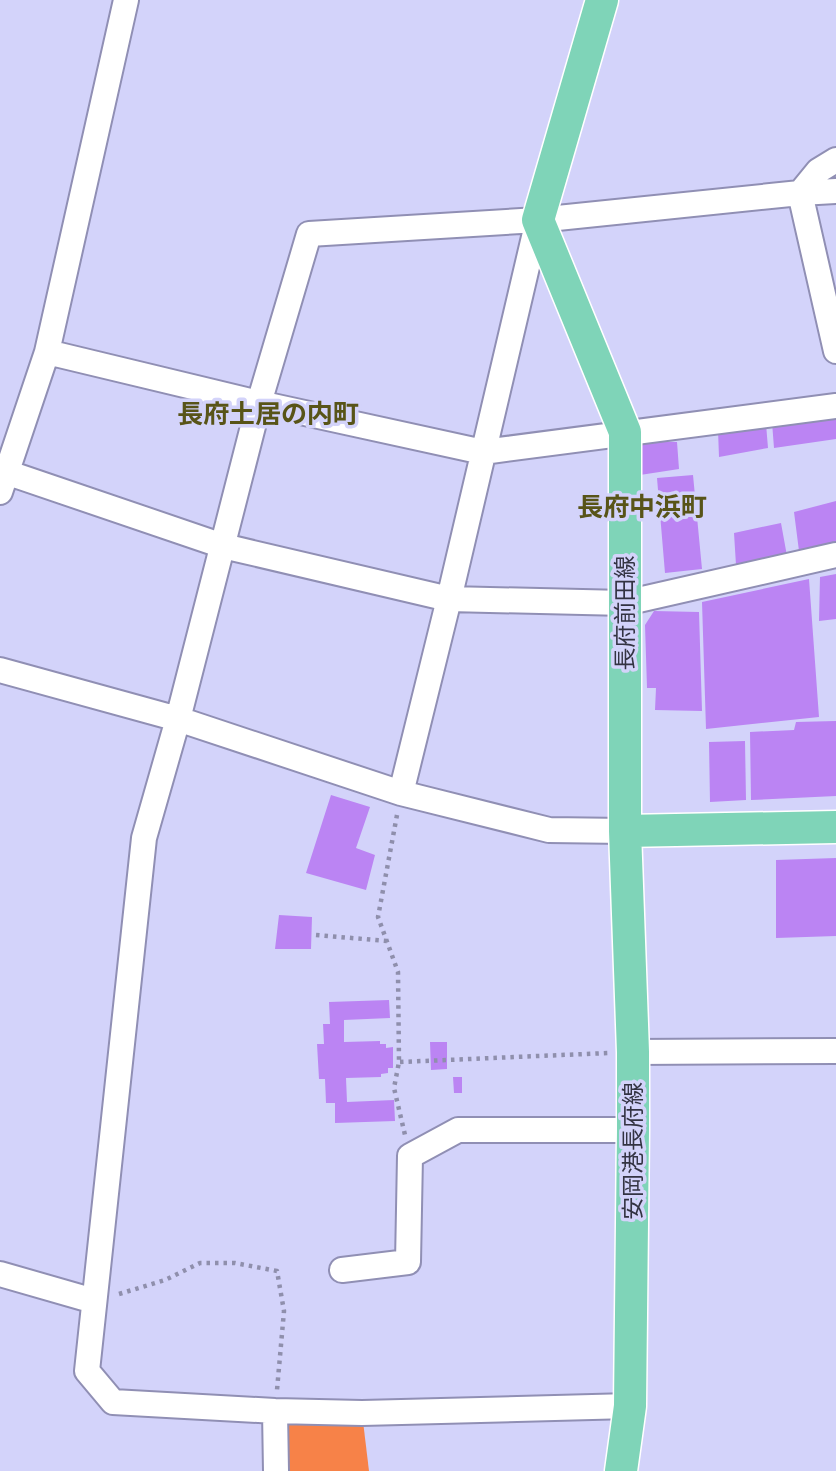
<svg xmlns="http://www.w3.org/2000/svg" width="836" height="1471" font-family="'Nunito Sans','Noto Sans JP',sans-serif">
<rect width="100%" height="100%" fill="#d3d3fa"/>
<path fill="#f78248" d="M 275,1411 L 362,1413 L 369,1471 L 276,1471 Z"/>
<path fill="#bb84f3" d="M 836,416 L 836,439 L 774,448 L 772,422 Z
M 766,424 L 768,448 L 719,457 L 718,430 Z
M 638,441 L 677,442 L 679,469 L 640,475 Z
M 693,475 L 702,569 L 665,573 L 657,478 Z
M 836,501 L 836,545 L 799,551 L 794,512 Z
M 781,523 L 787,556 L 736,565 L 734,533 Z
M 836,574 L 836,619 L 819,621 L 820,577 Z
M 809,579 L 819,717 L 706,729 L 702,602 Z
M 654,611 L 699,612 L 702,711 L 655,710 L 656,688 L 647,688 L 645,625 Z
M 836,721 L 836,796 L 751,800 L 750,732 L 794,730 L 796,722 Z
M 745,741 L 746,800 L 710,802 L 709,742 Z
M 331,795 L 370,807 L 356,848 L 375,855 L 366,890 L 306,873 Z
M 836,858 L 836,936 L 776,938 L 776,860 Z
M 279,915 L 312,917 L 311,949 L 275,949 Z
M 389,1000 L 390,1018 L 344,1020 L 344,1042 L 380,1041 L 380,1044 L 386,1044 L 386,1048 L 393,1047 L 393,1068 L 388,1068 L 388,1073 L 381,1074 L 381,1077 L 346,1078 L 347,1102 L 394,1100 L 395,1121 L 335,1123 L 335,1103 L 326,1103 L 325,1079 L 319,1079 L 317,1044 L 324,1044 L 323,1024 L 330,1024 L 329,1002 Z
M 430,1042 L 447,1042 L 447,1069 L 431,1070 Z
M 453,1077 L 462,1077 L 462,1093 L 454,1093 Z"/>
<g fill="none" stroke-linecap="round" stroke-linejoin="round">
<g stroke="#908fb4" stroke-width="28">
<path id="minor" d="M 800,193 L 836,351
M 800,193 L 818,171 L 836,160
M 47,352 L 259,403 L 483,452 L 836,406
M 0,470 L 223,546 L 449,599 L 625,603 L 836,555
M 0,492 L 47,352 L 126,0
M 0,670 L 178,719 L 401,793 L 549,830 L 625,831
M 401,793 L 449,599 L 538,220
M 633,1052 L 836,1051
M 342,1270 L 408,1262 L 410,1156 L 458,1130 L 633,1130
M 0,1274 L 94,1301
M 630,1406 L 362,1413 L 275,1411 L 113,1402 L 87,1371 L 144,838 L 178,719 L 259,403 L 309,234 L 538,220 L 800,193 L 836,191
M 275,1411 L 276,1471"/>
</g>
<g stroke="#fff" stroke-width="35">
<path id="major" d="M 602,0 L 538,220 L 625,432 L 625,831 L 633,1052 L 633,1130 L 630,1406 L 621,1471
M 625,831 L 836,827"/>
</g>
<path stroke="#8f8fac" stroke-width="4.5" stroke-dasharray="3.5 5" stroke-linecap="butt" d="M 397,815 L 378,917 L 398,972 L 399,1062 L 394,1088 L 405,1135
M 316,935 L 387,941
M 400,1062 L 608,1053
M 119,1294 L 165,1280 L 200,1263 L 235,1263 L 277,1271 L 284,1311 L 277,1390"/>
<use href="#minor" stroke="#fff" stroke-width="24"/>
<use href="#major" stroke="#7fd4b8" stroke-width="32"/>
</g>
<g text-anchor="middle" stroke-width="7" stroke-linejoin="round" paint-order="stroke">
<g font-size="23" fill="#333342" stroke="#d3d3fa">
<text transform="translate(625 613) rotate(-90)" y="8">長府前田線</text>
<text transform="translate(633 1151) rotate(-90)" y="8">安岡港長府線</text>
</g>
<g font-size="26" font-weight="bold" fill="#585418" stroke="#d3d3fa">
<text x="268" y="423">長府土居の内町</text>
<text x="642" y="516">長府中浜町</text>
</g>
</g>
</svg>
